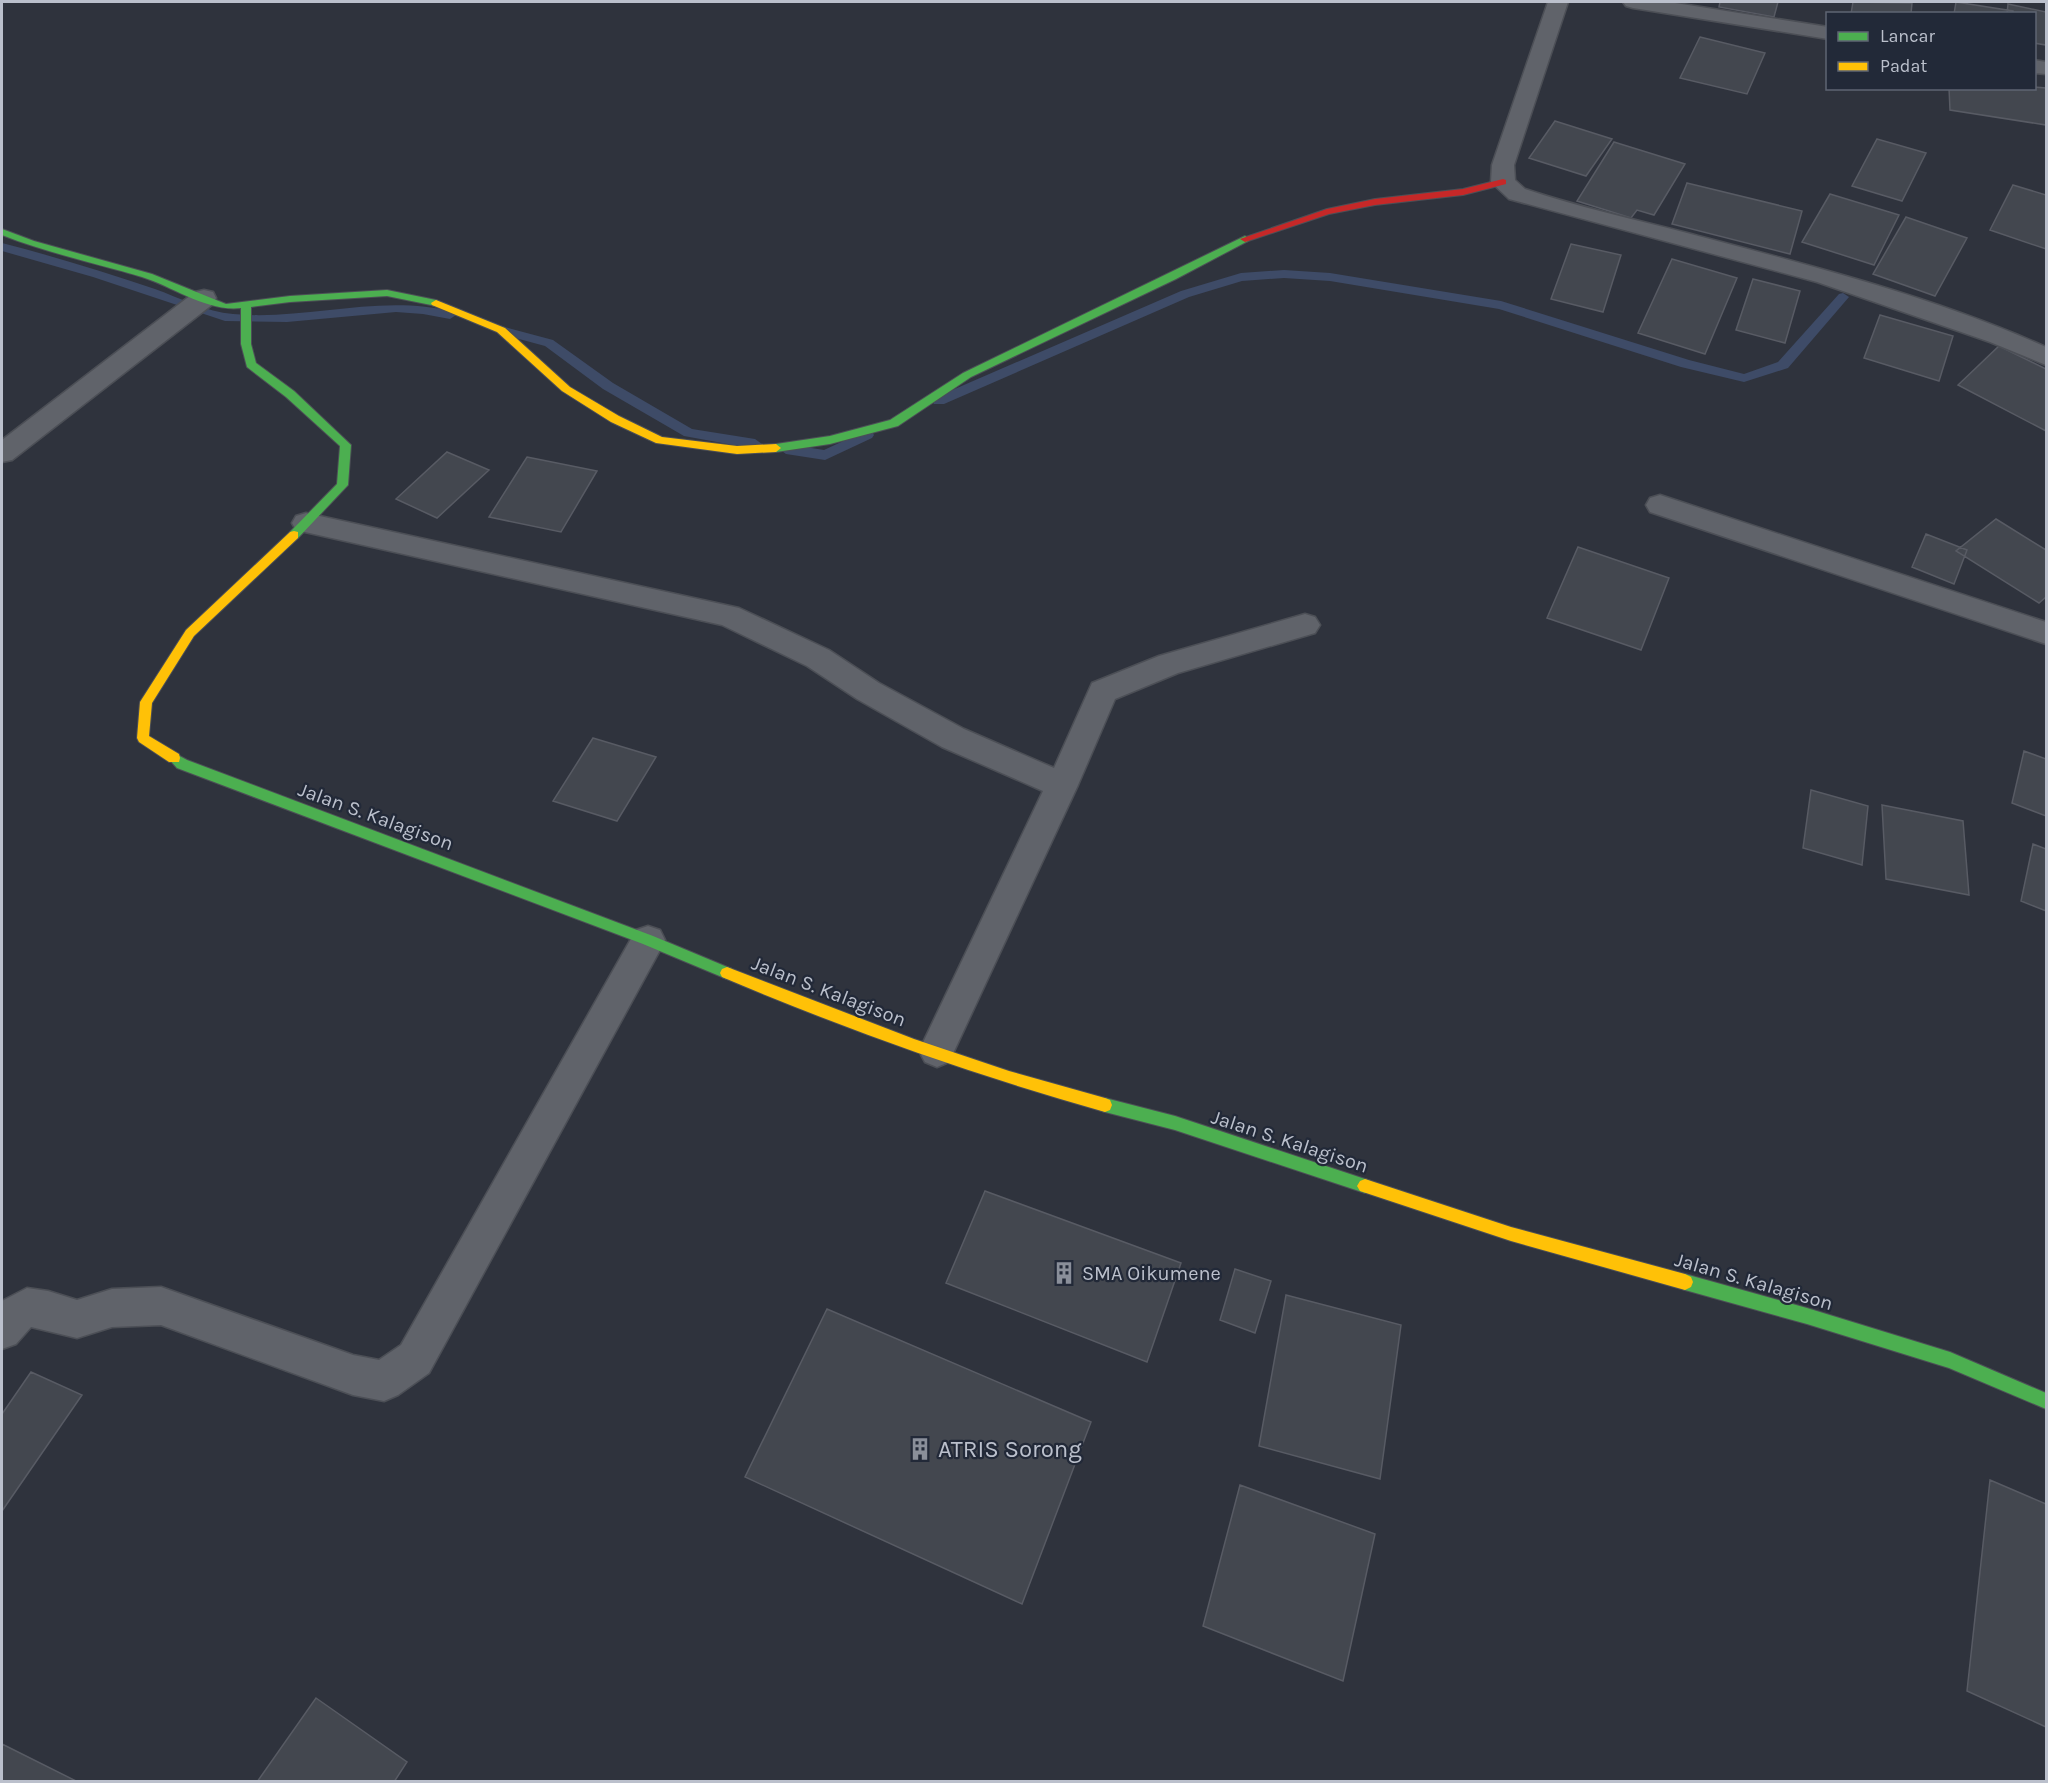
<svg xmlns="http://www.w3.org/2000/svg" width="2048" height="1783" font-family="Karla,sans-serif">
<rect width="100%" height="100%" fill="#2f333d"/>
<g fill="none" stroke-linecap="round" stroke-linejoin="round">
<path fill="#3e4b67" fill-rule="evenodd" d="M 2,243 C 53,256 104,272 155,289 C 180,298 206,312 233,314 C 307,321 380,293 454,312 L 456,315 L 450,319 L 423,314 L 396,312 L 287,322 L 225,321 L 93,277 L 2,251 Z
M 1284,270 L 1330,273 L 1501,301 L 1689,360 L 1744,374 L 1778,362 L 1839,294 L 1843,293 L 1849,297 L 1788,368 L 1744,382 L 1681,367 L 1499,309 L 1330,281 L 1284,278 L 1242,281 L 1189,297 L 944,404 L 934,404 L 932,401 L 934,398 L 1181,291 L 1241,273 Z
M 501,326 L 553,340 L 613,383 L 692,429 L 755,439 L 762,444 L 755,449 L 684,436 L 603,389 L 545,346 L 497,333 L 495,330 L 497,327 Z
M 867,430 L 872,432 L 874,435 L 872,438 L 825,460 L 786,454 L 779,449 L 786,444 L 824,450 Z"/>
</g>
<path fill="#43474f" stroke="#585b64" stroke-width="1.5" d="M 1720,2 L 1778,2 L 1774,17 L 1719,7 Z
M 1853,2 L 1912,3 L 1911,14 L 1851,14 Z
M 1956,2 L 2013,11 L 2013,14 L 1954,14 Z
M 2008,4 L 2046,12 L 2046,45 L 2034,43 L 2034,14 L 2007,14 Z
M 1700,37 L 1765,53 L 1747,94 L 1680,78 Z
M 2034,87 L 2046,88 L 2046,125 L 1950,110 L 1949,88 L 2034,88 Z
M 1555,121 L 1612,139 L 1586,176 L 1529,158 Z
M 1877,139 L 1926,153 L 1902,201 L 1852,186 Z
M 1614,142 L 1685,164 L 1654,215 L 1637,210 L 1631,218 L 1577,201 Z
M 1687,183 L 1802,211 L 1790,254 L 1672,224 Z
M 2013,185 L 2046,195 L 2046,249 L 1990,230 Z
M 1830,194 L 1899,215 L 1874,265 L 1802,242 Z
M 1906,217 L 1967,238 L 1935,296 L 1873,274 Z
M 1571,244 L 1621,255 L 1603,312 L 1551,299 Z
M 1672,259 L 1737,278 L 1705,354 L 1638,333 Z
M 1753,279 L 1800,291 L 1785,343 L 1736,330 Z
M 1880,315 L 1953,336 L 1939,381 L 1864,358 Z
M 1999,346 L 2046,369 L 2046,431 L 1958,385 Z
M 447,452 L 489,470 L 437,518 L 396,499 Z
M 527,457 L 597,471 L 561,532 L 489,517 Z
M 1996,519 L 2046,550 L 2046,597 L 2039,603 L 1956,551 Z
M 1926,534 L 1967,550 L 1954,584 L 1912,567 Z
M 1578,547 L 1669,578 L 1641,650 L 1547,618 Z
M 593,738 L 656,757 L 617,821 L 553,801 Z
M 2024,751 L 2046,759 L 2046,816 L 2012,803 Z
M 1811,790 L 1868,806 L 1862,865 L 1803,848 Z
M 1882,805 L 1963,821 L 1969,895 L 1886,879 Z
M 2033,844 L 2046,849 L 2046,911 L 2021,901 Z
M 985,1191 L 1181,1263 L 1147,1362 L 946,1283 Z
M 1235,1269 L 1271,1281 L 1255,1333 L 1220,1320 Z
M 1286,1295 L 1401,1325 L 1380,1479 L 1259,1446 Z
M 827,1309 L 1091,1422 L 1022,1604 L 745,1477 Z
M 31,1372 L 82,1395 L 2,1511 L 2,1414 Z
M 1990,1480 L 2046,1504 L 2046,1727 L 1967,1691 Z
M 1240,1485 L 1375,1534 L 1343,1681 L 1203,1626 Z
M 316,1698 L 407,1762 L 394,1782 L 257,1782 Z
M 2,1744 L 78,1782 L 2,1782 Z"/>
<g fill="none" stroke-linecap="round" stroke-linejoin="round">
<g stroke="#4c4f56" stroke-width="3">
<path id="street" d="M 1548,2 L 1568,2 L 1514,165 L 1515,180 L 1525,189 C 1578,207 1633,219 1687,233 C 1809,265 1931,296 2046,347 L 2046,365 L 1990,342 L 1817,282 L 1509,199 L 1491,182 L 1492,165 Z
M 1623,2 L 1669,2 L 1828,27 L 1828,39 L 1633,8 L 1626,6 Z
M 2034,60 L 2046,62 L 2046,74 L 2034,73 Z
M 204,290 L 213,292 L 216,298 L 213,304 L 12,460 L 2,462 L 2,440 L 195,292 Z
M 1660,495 L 2046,622 L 2046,644 L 1650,512 L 1646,505 L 1650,498 Z
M 306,513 L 739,608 L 829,650 L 879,683 L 964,729 L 1054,768 L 1092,683 L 1159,656 L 1305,614 L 1315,617 L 1320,625 L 1315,633 L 1178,673 L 1115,699 L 1078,785 L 949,1062 L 937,1067 L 925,1062 L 919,1051 L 1043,791 L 942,747 L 857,699 L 807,666 L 722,625 L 296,530 L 292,523 L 296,516 Z
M 648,926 L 660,930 L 665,940 L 660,950 L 429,1373 L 398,1395 L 384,1401 L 353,1395 L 161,1325 L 112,1327 L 77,1338 L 31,1327 L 16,1344 L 2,1349 L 2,1301 L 27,1288 L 48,1291 L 77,1300 L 112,1289 L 161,1287 L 353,1355 L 379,1360 L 401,1345 L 636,930 Z"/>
</g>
<g stroke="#4c4f56" stroke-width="2">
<path id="fast" d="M 2,229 L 34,241 L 152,274 L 226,304 L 290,296 L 387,290 L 436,300 L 441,303 L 436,306 L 387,296 L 290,302 L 251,307 L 251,344 L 256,363 L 294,391 L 351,445 L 348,485 L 298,538 L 290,538 L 290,532 L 337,484 L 340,446 L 286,397 L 247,367 L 241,344 L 241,308 C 207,312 174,287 142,277 C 95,263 47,253 2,235 Z
M 1245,236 L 1250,239 L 1248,241 L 1176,279 L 971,377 L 898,426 L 830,444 L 776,452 L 771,448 L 776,444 L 830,436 L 890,420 L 963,373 Z
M 174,753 L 187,760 L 653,936 L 732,969 L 734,973 L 732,977 L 727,979 L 722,977 L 643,944 L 177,768 L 168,758 Z
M 1105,1098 L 1175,1116 L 1365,1179 L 1370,1181 L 1373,1186 L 1370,1191 L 1365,1193 L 1175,1130 L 1105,1112 L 1100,1110 L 1098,1105 L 1100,1100 Z
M 1685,1274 L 1807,1308 L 1950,1352 L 2046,1393 L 2046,1409 L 1949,1368 L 1807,1324 L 1685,1290 L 1679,1287 L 1677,1282 L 1679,1277 Z"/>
</g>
<g stroke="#4c4f56" stroke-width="2">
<path id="slow" d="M 436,300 L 505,328 L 570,387 L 619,416 L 662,437 L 737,446 L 776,444 L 781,448 L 776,452 L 737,454 L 656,443 L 611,422 L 562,391 L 497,332 L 432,305 L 431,303 Z
M 294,531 L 298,532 L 298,538 L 194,636 L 152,703 L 149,736 L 179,754 L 180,758 L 179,762 L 169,762 L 139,742 L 137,738 L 140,702 L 186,630 L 290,532 Z
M 727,967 L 914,1039 L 1009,1071 L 1105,1098 L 1110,1100 L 1112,1105 L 1110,1110 L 1105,1112 C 974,1075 847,1030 722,977 L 720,973 L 722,969 Z
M 1365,1179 L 1511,1227 L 1685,1274 L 1691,1277 L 1693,1282 L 1691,1287 L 1685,1290 L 1511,1241 L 1360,1191 L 1357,1186 L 1360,1181 Z"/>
</g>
<g stroke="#4c4f56" stroke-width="2">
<path id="jam" d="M 1503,179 L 1506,180 L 1506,184 L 1463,195 L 1375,205 L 1329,214 L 1245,242 L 1240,239 L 1327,209 L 1375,199 L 1463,189 Z"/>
</g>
<use href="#street" fill="#60636a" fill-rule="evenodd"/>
<use href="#fast" fill="#4caf50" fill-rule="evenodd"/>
<use href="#slow" fill="#ffc107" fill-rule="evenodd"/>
<use href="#jam" fill="#c62828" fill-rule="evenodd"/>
</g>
<defs>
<g id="building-bare" transform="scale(1.8)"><path d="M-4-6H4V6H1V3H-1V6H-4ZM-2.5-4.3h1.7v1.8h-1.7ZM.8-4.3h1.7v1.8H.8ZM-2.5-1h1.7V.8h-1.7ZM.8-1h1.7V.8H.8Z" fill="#8a8f9a" stroke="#222938" stroke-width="2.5" paint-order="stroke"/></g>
</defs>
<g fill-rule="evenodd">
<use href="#building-bare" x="1064" y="1273"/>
<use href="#building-bare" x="920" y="1449"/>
</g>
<g text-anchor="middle" stroke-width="4.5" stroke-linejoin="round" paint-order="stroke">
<g font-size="20" fill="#bbc0cc" stroke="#222938">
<text transform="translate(376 816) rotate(20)" y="7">Jalan S. Kalagison</text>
<text transform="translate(829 991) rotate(21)" y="7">Jalan S. Kalagison</text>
<text transform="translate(1290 1141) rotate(18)" y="7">Jalan S. Kalagison</text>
<text transform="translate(1754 1281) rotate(16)" y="7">Jalan S. Kalagison</text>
</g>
<g font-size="20" fill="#bbc0cc" stroke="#222938" text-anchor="start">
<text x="1082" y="1280">SMA Oikumene</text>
</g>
<g font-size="24" fill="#bbc0cc" stroke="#222938" text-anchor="start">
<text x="938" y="1457">ATRIS Sorong</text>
</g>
</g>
<rect width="2048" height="1783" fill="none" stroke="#bbc0cc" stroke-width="6"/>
<rect x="1826" y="12" width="210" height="78" fill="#222938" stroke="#5f6573" stroke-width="1.5"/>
<rect x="1838" y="32" width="30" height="9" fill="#4caf50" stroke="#5f6573" stroke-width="1.5"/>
<text x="1880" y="42" font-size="18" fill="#bbc0cc">Lancar</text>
<rect x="1838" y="62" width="30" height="9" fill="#ffc107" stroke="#5f6573" stroke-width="1.5"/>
<text x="1880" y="72" font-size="18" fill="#bbc0cc">Padat</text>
</svg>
